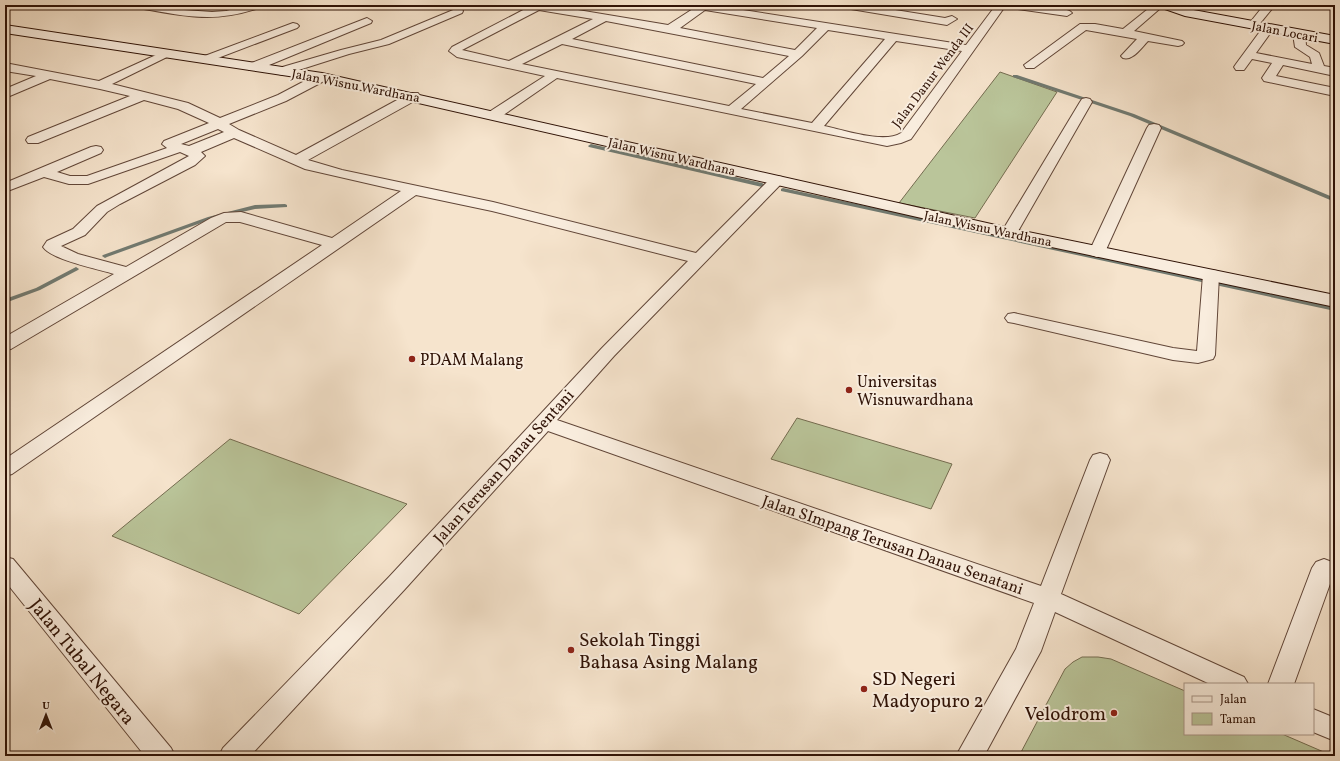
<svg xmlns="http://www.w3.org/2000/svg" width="1340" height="761" font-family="Vollkorn,serif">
<rect width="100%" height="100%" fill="#f6e4cd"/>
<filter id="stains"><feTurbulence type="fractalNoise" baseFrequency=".005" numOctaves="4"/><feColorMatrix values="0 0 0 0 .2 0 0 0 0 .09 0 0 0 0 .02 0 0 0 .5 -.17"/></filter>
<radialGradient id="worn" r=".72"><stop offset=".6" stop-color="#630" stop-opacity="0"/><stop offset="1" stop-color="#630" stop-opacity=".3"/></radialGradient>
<path fill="#bac59a" stroke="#746c50" d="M 1000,72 L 1057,92 L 975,218 L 899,203 Z
M 797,418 L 952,464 L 931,509 L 771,459 Z
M 230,439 L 407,504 L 299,614 L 112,536 Z
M 1082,657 L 1098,657 L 1111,659 L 1185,691 L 1185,734 L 1282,734 L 1333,756 L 1019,756 L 1065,669 L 1073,662 Z"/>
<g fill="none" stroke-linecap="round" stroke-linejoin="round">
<path fill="#717a71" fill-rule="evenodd" d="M 1013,75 L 1017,75 L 1134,114 L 1335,198 L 1335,202 L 1130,116 L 1013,77 Z
M 591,144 L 762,183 L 765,185 L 762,187 L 589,147 L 588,146 Z
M 783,188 L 1335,307 L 1335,311 L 781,191 L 781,189 Z
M 285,204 L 287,205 L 287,207 L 255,209 L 212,219 L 107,257 L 105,258 L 102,256 L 103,255 L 208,217 L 255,205 Z
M 76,267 L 79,269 L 78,270 L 40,290 L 5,303 L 5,299 L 36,288 Z"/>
<g stroke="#614638" stroke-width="2">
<path id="street" d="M 133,5 L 157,5 L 184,10 L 212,12 L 226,11 L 248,5 L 263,5 L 262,7 C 212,24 187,16 138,8 Z
M 524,5 L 548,5 L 668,25 L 699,5 L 711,5 L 966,45 L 996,5 C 1009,5 1065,4 1072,13 L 1067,16 L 1011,8 L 1006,5 L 911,139 L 901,143 L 887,146 L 557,78 L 499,118 L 489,118 L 487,115 L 489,112 L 545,76 L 457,57 L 449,51 L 452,47 L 527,8 ZM 539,10 L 593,19 L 509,61 L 462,50 ZM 705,10 L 817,28 L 795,50 L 680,28 ZM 606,21 L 789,56 L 763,78 L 572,39 ZM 828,30 L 885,39 L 812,123 L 741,109 L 802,56 ZM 896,41 L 962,51 L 901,133 C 884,144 844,130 824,126 ZM 562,44 L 756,84 L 729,106 L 522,64 Z
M 840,5 L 864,5 L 945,18 L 952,16 L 957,19 L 947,25 L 845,8 Z
M 1153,5 L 1164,5 L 1134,31 L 1182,41 L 1184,43 L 1182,45 L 1178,46 L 1148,41 C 1141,48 1133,61 1123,58 L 1121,56 L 1137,39 L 1086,30 L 1034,68 L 1026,68 L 1024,65 L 1080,24 L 1095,24 L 1123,29 Z
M 1264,5 L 1275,5 L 1257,27 L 1249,27 L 1248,25 Z
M 458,8 L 462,9 L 463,11 L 462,13 L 389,44 L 349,54 L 283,75 L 279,74 L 277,71 L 279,68 L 341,50 L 381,40 Z
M 367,18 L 372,21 L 371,23 L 257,70 L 249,70 L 247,67 L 249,64 Z
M 293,23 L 297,24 L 299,26 L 297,28 L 210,61 L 202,61 L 200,59 L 202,57 Z
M 1268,25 L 1274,28 L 1256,53 L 1312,64 L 1310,57 L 1295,47 L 1293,34 L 1299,31 L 1305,34 L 1306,45 L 1319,53 L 1324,66 L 1335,68 L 1335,76 L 1283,65 L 1276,76 L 1335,88 L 1335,96 L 1264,81 L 1262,78 L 1272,63 L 1252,59 L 1244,70 L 1236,70 L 1234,67 L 1236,64 L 1264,26 Z
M 167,50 L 171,51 L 173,53 L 171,55 L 112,84 L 188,103 L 220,118 L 278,95 L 318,74 L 326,74 L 328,77 L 326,80 L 286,101 L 229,124 L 239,130 L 296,155 L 410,93 L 418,93 L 420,96 L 418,99 L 308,160 L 342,170 L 493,202 L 696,253 L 772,177 L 777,176 L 782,177 L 784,180 L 782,183 L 614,356 L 557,420 L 1041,586 L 1090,460 L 1093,455 L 1100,453 L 1107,455 L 1110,460 L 1061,594 L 1244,677 L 1248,684 L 1210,684 L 1055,612 L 1041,651 L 984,756 L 956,756 L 1016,649 L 1034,603 L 548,431 L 405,589 L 250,756 L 219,756 L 223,748 L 389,577 L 602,348 L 688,261 L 492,211 L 416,195 L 12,474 L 5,476 L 5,459 L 322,245 L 240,222 L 226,222 L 11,349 L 5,350 L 5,337 L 114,274 C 98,269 52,260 43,247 L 47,241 L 73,229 L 97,206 L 189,156 L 180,152 L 88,184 L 69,184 L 44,177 L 5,192 L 5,183 L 91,147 L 96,146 L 101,147 L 103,150 L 101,153 L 57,172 L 70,176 L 87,176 L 167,148 L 162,144 L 164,141 L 209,123 L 178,109 L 144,100 L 38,143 L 28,143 L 26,140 L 28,137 L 130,96 L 100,89 L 50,79 L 5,98 L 5,89 L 36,76 L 5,71 L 5,63 L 99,81 ZM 218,129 L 224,132 L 189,146 L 181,144 ZM 234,138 L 305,169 L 401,191 L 332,238 L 241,212 L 224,213 L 211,218 L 126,267 L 78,254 L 61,246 L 85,235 L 107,212 L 120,204 L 195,165 L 205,156 L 201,152 Z
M 1086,98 L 1090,99 L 1092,102 L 1017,233 L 1015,236 L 1009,238 L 1003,236 L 1001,233 L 1080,102 L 1082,99 Z
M 1154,124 L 1159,125 L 1161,128 L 1105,252 L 1103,255 L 1097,257 L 1091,255 L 1089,252 L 1147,128 L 1149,125 Z
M 1211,270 L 1217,271 L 1219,275 L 1215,355 L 1213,359 L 1198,363 L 1173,360 L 1014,323 L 1008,322 L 1005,318 L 1008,314 L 1014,313 L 1173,348 L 1197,351 L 1203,275 L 1205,271 Z
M 5,557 L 13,559 L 171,748 L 175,756 L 145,756 L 5,581 Z
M 1324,559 L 1332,562 L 1335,570 L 1294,684 L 1268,684 L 1312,568 L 1316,562 Z
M 1313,709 L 1335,718 L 1335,741 L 1313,732 Z"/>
</g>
<g stroke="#2f1206" stroke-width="2">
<path id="secondary" d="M 1160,5 L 1177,5 L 1188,9 L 1335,36 L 1335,44 L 1185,16 L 1162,8 Z
M 5,25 L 322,73 L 1009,228 L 1335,295 L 1335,307 L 1009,238 L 322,81 L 5,33 Z"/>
</g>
<use href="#street" fill="#f9edde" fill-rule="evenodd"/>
<use href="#secondary" fill="#f9edde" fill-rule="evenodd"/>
</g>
<g fill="#8f2418" stroke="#f9edde" stroke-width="1.5">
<circle cx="412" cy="359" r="4"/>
<circle cx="849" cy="390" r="4"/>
<circle cx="571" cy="650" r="4"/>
<circle cx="864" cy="689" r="4"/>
<circle cx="1114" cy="713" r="4"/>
</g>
<g text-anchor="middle" stroke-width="4" stroke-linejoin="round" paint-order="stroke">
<g font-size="13" fill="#2f1206" stroke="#f9edde">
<text transform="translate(1285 31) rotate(11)" y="5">Jalan Locari</text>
<text transform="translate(932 75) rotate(-53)" y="5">Jalan Danur Wenda III</text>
<text transform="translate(356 85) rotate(11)" y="5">Jalan Wisnu Wardhana</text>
<text transform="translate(672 156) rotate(13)" y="5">Jalan Wisnu Wardhana</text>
<text transform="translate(988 228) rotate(12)" y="5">Jalan Wisnu Wardhana</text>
</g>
<g font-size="16" fill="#2f1206" stroke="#f9edde" text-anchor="start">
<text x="420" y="365">PDAM Malang</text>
<text x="857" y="387">Universitas<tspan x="857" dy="18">Wisnuwardhana</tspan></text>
</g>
<g font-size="16" fill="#2f1206" stroke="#f9edde">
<text transform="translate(503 466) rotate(-48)" y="6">Jalan Terusan Danau Sentani</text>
<text transform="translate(893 544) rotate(19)" y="6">Jalan SImpang Terusan Danau Senatani</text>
</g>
<g font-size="19" fill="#2f1206" stroke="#f9edde" text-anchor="start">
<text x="579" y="646">Sekolah Tinggi<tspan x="579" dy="22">Bahasa Asing Malang</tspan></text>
<text x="872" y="685">SD Negeri<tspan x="872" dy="22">Madyopuro 2</tspan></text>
<text x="1106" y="720" text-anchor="end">Velodrom</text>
</g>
<g font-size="19" fill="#2f1206" stroke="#f9edde">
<text transform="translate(83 661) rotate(51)" y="7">Jalan Tubal Negara</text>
</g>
</g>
<rect width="1340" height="761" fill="none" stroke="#f6e4cd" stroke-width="20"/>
<rect x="6" y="6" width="1328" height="749" fill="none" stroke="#2f1206" stroke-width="2"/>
<rect x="10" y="10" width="1320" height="741" fill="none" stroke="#2f1206"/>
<rect x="1184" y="683" width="130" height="52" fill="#f9edde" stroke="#a89588"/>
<rect x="1192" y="696" width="20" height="6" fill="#f9edde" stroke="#a89588"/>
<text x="1220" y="703" font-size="12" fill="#2f1206">Jalan</text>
<rect x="1192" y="713" width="20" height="12" fill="#bac59a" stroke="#a89588"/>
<text x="1220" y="723" font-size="12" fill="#2f1206">Taman</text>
<g transform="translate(46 715)" stroke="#f9edde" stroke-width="3" paint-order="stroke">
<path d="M0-3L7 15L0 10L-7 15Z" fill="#2f1206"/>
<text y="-6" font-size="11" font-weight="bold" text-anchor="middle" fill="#2f1206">U</text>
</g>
<rect width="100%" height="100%" filter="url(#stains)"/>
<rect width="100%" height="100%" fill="url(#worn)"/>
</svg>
